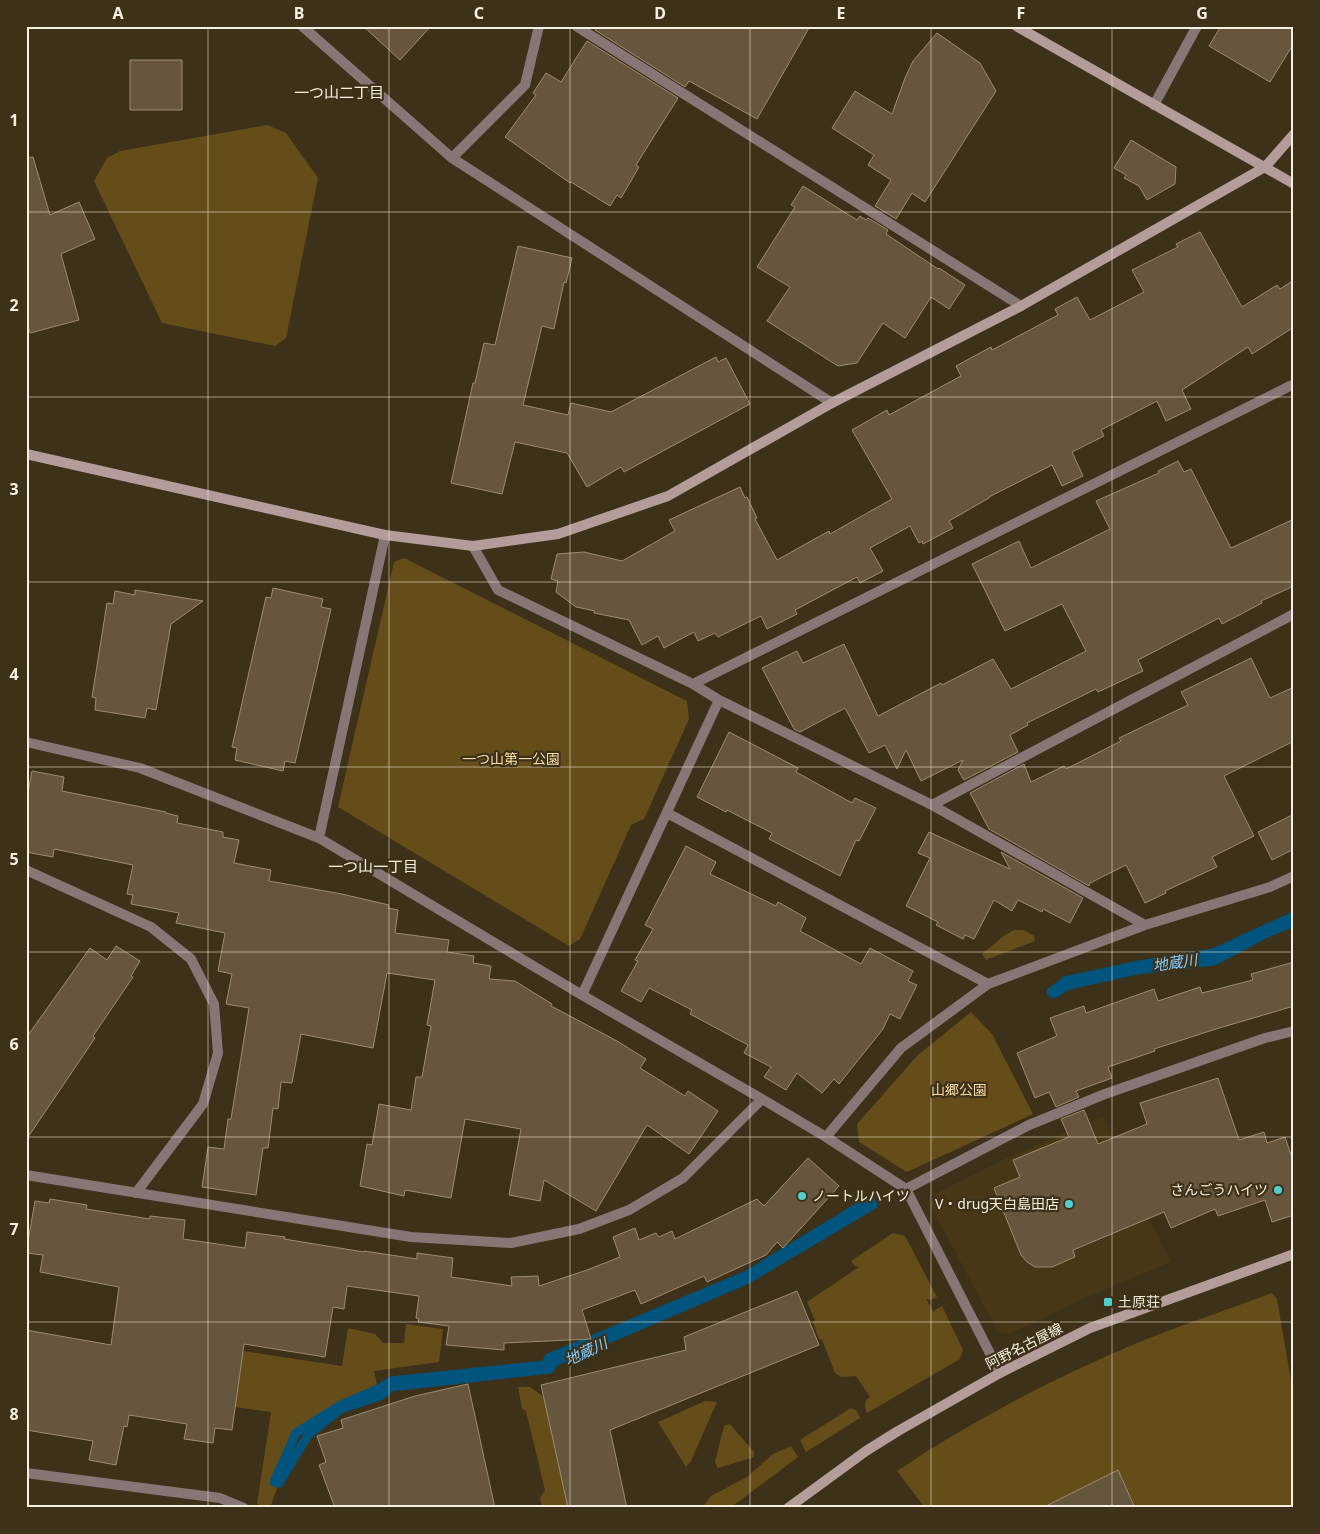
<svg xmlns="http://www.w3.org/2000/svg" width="1320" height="1534" font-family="'Noto Sans','Noto Sans JP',sans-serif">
<rect width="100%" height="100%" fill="#3e3119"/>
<path fill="#473717" d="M 1103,1116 L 1148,1218 L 1171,1262 L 1087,1297 L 1009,1334 L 997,1331 L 931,1206 L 936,1193 L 1009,1157 Z"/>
<path fill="#654d1a" d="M 267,125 L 286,133 L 318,178 L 286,338 L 275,346 L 162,323 L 94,181 L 107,158 L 120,151 Z
M 404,558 L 687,701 L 689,719 L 644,819 L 631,825 L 580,939 L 569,946 L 338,807 L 394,562 Z
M 1014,930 L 1024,930 L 1034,936 L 1035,941 L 986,960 L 982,954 L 1005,935 Z
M 971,1012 L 992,1034 L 1033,1114 L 907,1172 L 859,1142 L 857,1124 L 918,1055 Z
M 893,1233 L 905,1236 L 937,1297 L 930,1300 L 926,1299 L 934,1313 L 935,1310 L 942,1306 L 963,1350 L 960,1359 L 867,1413 L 865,1406 L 866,1400 L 870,1397 L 856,1376 L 841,1377 L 835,1373 L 822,1340 L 819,1339 L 813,1323 L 815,1320 L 807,1302 L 859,1267 L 855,1266 L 851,1261 Z
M 1272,1293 L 1277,1299 L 1294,1398 L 1294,1508 L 925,1508 L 897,1471 C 972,1421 1053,1378 1137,1343 C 1181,1325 1227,1310 1272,1293 Z
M 406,1324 L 443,1329 L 439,1362 L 374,1371 L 378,1389 L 339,1406 L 296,1433 L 274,1481 L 279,1483 L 270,1508 L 264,1508 L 257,1504 L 271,1412 L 235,1407 L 243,1351 L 342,1366 L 348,1328 L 375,1334 L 383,1343 L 404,1343 Z
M 518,1387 L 530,1387 L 544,1397 L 585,1508 L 542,1508 L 540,1498 L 545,1490 L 526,1411 L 522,1409 Z
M 705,1401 L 717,1402 L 691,1461 L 686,1467 L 658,1422 Z
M 851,1408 L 856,1410 L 860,1418 L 806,1452 L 800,1440 Z
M 730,1424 L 754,1452 L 754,1457 L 718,1468 L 715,1462 L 724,1426 Z
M 791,1446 L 798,1457 L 730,1508 L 702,1508 L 711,1496 L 747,1477 L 773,1454 Z"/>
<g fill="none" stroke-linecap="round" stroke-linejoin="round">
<path stroke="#00547d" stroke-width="9" d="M 1294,916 L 1213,953 L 1139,965 L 1065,981 L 1051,992 L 1054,994 L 1069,985 L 1137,970 L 1214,961 L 1267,933 L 1294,922
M 870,1200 L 873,1205 L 748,1279 L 554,1362 L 550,1369 L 391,1387 L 380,1396 L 341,1409 L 308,1435 L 279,1483 L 274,1482 L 296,1433 L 339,1406 L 378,1389 L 391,1381 L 545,1365 L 549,1358 L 747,1275 Z"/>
</g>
<path fill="#65563d" stroke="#9c8c71" d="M 363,26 L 431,26 L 400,60 Z
M 597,26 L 810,26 L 757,119 L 689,81 L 685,87 L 595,30 Z
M 1221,26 L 1294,26 L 1294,43 L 1270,82 L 1209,46 Z
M 937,33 L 980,63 L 996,91 L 925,202 L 912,193 L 896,219 L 875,206 L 891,180 L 868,165 L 874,155 L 832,128 L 855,91 L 892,114 L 905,78 L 913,61 Z
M 587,41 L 678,98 L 636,165 L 639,167 L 621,198 L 617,195 L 610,206 L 571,182 L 570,183 L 505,137 L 536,95 L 533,93 L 546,73 L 561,82 Z
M 130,60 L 182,60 L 182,110 L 130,110 Z
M 1131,140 L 1176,167 L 1175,184 L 1147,200 L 1139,186 L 1124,178 L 1126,175 L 1114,168 Z
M 33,157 L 50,215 L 79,202 L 95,239 L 61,254 L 79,320 L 30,333 L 26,321 L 26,158 Z
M 803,186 L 857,220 L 860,216 L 866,220 L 868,218 L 888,230 L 886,234 L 938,269 L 939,268 L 965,285 L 949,309 L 931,297 L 905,338 L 883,323 L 857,363 L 838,366 L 767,321 L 790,287 L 757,267 L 795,207 L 791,205 Z
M 1200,232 L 1242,307 L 1277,285 L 1280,289 L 1294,280 L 1294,327 L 1252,354 L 1248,347 L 1182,390 L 1191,409 L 1166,421 L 1157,401 L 1101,430 L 1104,436 L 1072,452 L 1083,476 L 1062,486 L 1052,465 L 989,497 L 989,498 L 949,521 L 953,528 L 923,544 L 922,541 L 919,543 L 910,526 L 870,548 L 883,571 L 860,583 L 857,577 L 795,610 L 797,614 L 767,629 L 761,616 L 718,637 L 715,633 L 698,641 L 694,632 L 664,648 L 658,636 L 642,645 L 629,620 L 594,613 L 595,611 L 576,607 L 556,592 L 558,581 L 551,579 L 557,554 L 584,552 L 622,561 L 675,531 L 669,520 L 740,487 L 745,498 L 747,497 L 757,518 L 755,519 L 777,560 L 829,531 L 830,534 L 892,499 L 852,430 L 887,410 L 889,415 L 961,376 L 956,366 L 991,347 L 992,350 L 1058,315 L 1055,309 L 1077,297 L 1090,320 L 1144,292 L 1132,270 L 1178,247 L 1176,244 Z
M 518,246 L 572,258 L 566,283 L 564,282 L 554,329 L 542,326 L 523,405 L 568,415 L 571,403 L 611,412 L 716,357 L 718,362 L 726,358 L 750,404 L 624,472 L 621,467 L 587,487 L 567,453 L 515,442 L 502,494 L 451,483 L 473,383 L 475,383 L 484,343 L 495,345 Z
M 1178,461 L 1184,472 L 1191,469 L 1231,548 L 1294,519 L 1294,586 L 1261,601 L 1262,603 L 1222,624 L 1219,618 L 1138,660 L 1143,671 L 1098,692 L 1096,689 L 1027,723 L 1028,725 L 1010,735 L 1018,752 L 964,780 L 958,770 L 963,760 L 921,781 L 906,750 L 897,769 L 885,745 L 869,753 L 845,708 L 800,732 L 794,729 L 762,668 L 797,651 L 803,663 L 844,644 L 878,716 L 941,683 L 942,685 L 993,659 L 1011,689 L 1086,651 L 1062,604 L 1005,631 L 972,564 L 1019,541 L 1031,568 L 1110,529 L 1096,501 L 1159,473 L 1158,471 Z
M 273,588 L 323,599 L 321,607 L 331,609 L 295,763 L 285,761 L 283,771 L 235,760 L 237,748 L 232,747 L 266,597 L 271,598 Z
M 135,590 L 203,601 L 171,624 L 156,710 L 147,708 L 145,718 L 95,710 L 96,698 L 92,697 L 107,603 L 113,604 L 115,591 L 135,595 Z
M 1251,658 L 1270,698 L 1294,687 L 1294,741 L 1224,776 L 1254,836 L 1212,857 L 1217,867 L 1165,891 L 1166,893 L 1145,903 L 1126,865 L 1090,883 L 1089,886 L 989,829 L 970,793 L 1024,764 L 1031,782 L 1064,766 L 1066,769 L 1121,741 L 1119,738 L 1188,705 L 1181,692 Z
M 729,732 L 798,768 L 796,772 L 852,803 L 855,798 L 876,808 L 859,841 L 856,840 L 840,876 L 769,839 L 772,833 L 727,810 L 726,812 L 697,797 Z
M 32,771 L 64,777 L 62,791 L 166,812 L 166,813 L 178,816 L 177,823 L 223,832 L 223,837 L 239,840 L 234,863 L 271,870 L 269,881 L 342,894 L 389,905 L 388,908 L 398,910 L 395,933 L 449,940 L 447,952 L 474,956 L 473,963 L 491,966 L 489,979 L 515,981 L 552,1004 L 551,1006 L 617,1041 L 646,1059 L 640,1068 L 685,1096 L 688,1091 L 718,1111 L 689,1154 L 647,1125 L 596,1211 L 544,1180 L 540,1201 L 509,1195 L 521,1129 L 465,1119 L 451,1198 L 405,1190 L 404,1196 L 360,1186 L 367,1144 L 372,1145 L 379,1104 L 411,1110 L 416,1077 L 422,1077 L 431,1026 L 427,1025 L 435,980 L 387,973 L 373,1048 L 301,1034 L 292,1083 L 281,1082 L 278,1109 L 273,1108 L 268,1148 L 263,1148 L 256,1195 L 202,1187 L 208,1147 L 224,1149 L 228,1119 L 231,1119 L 249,1008 L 226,1004 L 232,974 L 218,971 L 225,933 L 176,923 L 179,913 L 131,904 L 133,895 L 127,894 L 133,865 L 54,849 L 53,857 L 26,852 L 26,803 Z
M 1294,814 L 1294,849 L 1272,860 L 1258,832 Z
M 929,832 L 1010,869 L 1001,852 L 1083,898 L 1070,923 L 1043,909 L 1042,912 L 1018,900 L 1012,911 L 994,900 L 974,939 L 965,935 L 963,939 L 936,925 L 938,922 L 906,906 L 930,858 L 918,853 Z
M 686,846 L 716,862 L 710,874 L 776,906 L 778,902 L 806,918 L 800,931 L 861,964 L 870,948 L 913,971 L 908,981 L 917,985 L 900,1019 L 890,1014 L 883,1029 L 839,1084 L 834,1079 L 822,1093 L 797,1073 L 786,1090 L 764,1077 L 771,1067 L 744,1053 L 748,1045 L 690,1014 L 692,1010 L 649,988 L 641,1002 L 621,991 L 638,961 L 635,960 L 653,929 L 645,925 Z
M 116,946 L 140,961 L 131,976 L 133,977 L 93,1036 L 95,1038 L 26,1140 L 26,1038 L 90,948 L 107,960 Z
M 1294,962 L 1294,1006 L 1216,1029 L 1154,1049 L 1155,1051 L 1108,1067 L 1112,1078 L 1076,1091 L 1079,1097 L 1056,1107 L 1049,1092 L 1035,1098 L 1017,1053 L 1057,1036 L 1050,1018 L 1084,1006 L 1086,1013 L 1154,989 L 1158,1001 L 1200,987 L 1202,993 L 1253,980 L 1251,974 Z
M 1218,1078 L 1239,1140 L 1264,1132 L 1267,1143 L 1285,1137 L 1294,1164 L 1294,1215 L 1272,1222 L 1265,1200 L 1218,1216 L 1215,1209 L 1171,1228 L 1164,1212 L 1073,1250 L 1075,1257 L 1052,1267 L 1035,1267 L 1027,1262 L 1021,1255 L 994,1188 L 1020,1177 L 1013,1160 L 1069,1137 L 1061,1119 L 1084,1110 L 1098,1144 L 1147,1124 L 1140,1103 Z
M 808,1158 L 839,1186 L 783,1248 L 777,1242 L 766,1255 L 707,1282 L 704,1276 L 641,1304 L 635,1290 L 582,1310 L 591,1339 L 504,1343 L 504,1350 L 446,1345 L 449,1326 L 418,1322 L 419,1319 L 416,1318 L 419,1296 L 347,1286 L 344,1309 L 333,1307 L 325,1357 L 244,1344 L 232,1430 L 215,1428 L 213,1443 L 184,1439 L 187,1424 L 129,1415 L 127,1427 L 124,1426 L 116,1465 L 89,1460 L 93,1441 L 26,1430 L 26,1330 L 111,1345 L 119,1287 L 40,1272 L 43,1255 L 26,1253 L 35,1201 L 49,1203 L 50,1199 L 87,1205 L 86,1209 L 150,1219 L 150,1216 L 185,1220 L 183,1239 L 245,1248 L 247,1232 L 285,1237 L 284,1239 L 364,1252 L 364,1251 L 417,1259 L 417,1253 L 453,1258 L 451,1277 L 512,1286 L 511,1277 L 538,1276 L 539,1286 L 587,1270 L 620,1257 L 613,1237 L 635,1228 L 639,1240 L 656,1233 L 659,1237 L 672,1231 L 675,1239 L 757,1199 L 764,1206 Z
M 797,1291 L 819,1345 L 610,1430 L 627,1508 L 568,1508 L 541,1385 L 686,1350 L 684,1337 Z
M 468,1384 L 495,1508 L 335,1508 L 319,1465 L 326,1462 L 317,1436 L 343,1428 L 341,1420 L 415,1396 Z
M 1118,1470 L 1135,1508 L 1042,1508 Z"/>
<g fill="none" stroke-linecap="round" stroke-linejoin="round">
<path stroke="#867675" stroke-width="10" d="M 302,26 L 452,158 L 832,403
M 576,26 L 1021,306
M 1154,105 L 1197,26
M 452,158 L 525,85 L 539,26
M 473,546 L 498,590 L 693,684 L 719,700 L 932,805 L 1145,925
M 693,684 L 1294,384
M 26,742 L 140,768 L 319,838 L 582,995 L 762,1099 L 826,1137 L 906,1189 L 1000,1373
M 932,805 L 1294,614
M 667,813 L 988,984
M 319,838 L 385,535
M 26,870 L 151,927 L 191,959 L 214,1004 L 218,1053 L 203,1104 L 136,1193
M 582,995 L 719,700
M 826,1137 L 901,1048 L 988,984 L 1145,925 L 1270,887 L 1294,876
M 26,1175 L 411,1237 L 511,1243 L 579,1229 L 629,1210 L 683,1178 L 762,1099
M 906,1189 L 1029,1125 L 1105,1094 L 1265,1038 L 1294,1031
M 26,1473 L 220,1498 L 244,1508"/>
<path stroke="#b49c9a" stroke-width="10" d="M 1016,26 L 1294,184
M 26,454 L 385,535 L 473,546 L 558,534 L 668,496 L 832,403 L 1021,306 L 1265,167 L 1294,134
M 788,1508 L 866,1451 L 898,1431 L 1000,1373 L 1090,1328 L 1294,1254"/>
</g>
<path fill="none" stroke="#f7efe0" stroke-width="1" stroke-opacity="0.55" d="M 208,26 L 208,1508M 389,26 L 389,1508M 570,26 L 570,1508M 750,26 L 750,1508M 931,26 L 931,1508M 1112,26 L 1112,1508M 26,212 L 1294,212M 26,397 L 1294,397M 26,582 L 1294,582M 26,767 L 1294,767M 26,952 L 1294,952M 26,1137 L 1294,1137M 26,1322 L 1294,1322"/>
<g fill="#52cdcf" stroke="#3e3119" stroke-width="2">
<circle cx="1278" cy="1190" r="5"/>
<circle cx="802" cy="1196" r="5"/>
<circle cx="1069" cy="1204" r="5"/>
<rect x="1103" y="1297" width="10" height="10" rx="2.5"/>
</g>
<g text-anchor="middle" stroke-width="4.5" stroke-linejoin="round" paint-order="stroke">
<g font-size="14" fill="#f8dba5" stroke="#3e3119">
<text x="511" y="764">一つ山第一公園</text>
<text x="959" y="1095">山郷公園</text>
</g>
<g font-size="14" fill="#f7efe0" stroke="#3e3119" text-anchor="end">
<text x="1268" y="1195">さんごうハイツ</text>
<text x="812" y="1201" text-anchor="start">ノートルハイツ</text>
<text x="1059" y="1209">V・drug天白島田店</text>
<text x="1118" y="1307" text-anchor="start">土原荘</text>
</g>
<g font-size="14" fill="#f7efe0" stroke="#3e3119">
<text transform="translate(1024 1346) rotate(-27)" y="5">阿野名古屋線</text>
</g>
<g font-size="15" fill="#f7efe0" stroke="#3e3119">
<text x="339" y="98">一つ山二丁目</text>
<text x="373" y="872">一つ山一丁目</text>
</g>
<g font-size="15" font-style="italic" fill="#84cdff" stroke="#3e3119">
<text transform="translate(1175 963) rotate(-8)" y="5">地蔵川</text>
<text transform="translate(586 1352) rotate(-25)" y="5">地蔵川</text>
</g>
</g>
<rect width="1320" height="1534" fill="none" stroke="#3e3119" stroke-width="55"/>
<rect x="28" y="28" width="1264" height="1478" fill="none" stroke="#f7efe0" stroke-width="2"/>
<g font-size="16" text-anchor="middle" font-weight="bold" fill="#f7efe0">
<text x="118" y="19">A</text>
<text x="299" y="19">B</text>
<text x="479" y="19">C</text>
<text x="660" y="19">D</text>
<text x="841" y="19">E</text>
<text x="1021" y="19">F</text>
<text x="1202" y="19">G</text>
<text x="14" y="126">1</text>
<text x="14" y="311">2</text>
<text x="14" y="495">3</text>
<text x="14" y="680">4</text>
<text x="14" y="865">5</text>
<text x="14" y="1050">6</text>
<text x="14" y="1235">7</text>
<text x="14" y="1420">8</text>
</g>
</svg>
